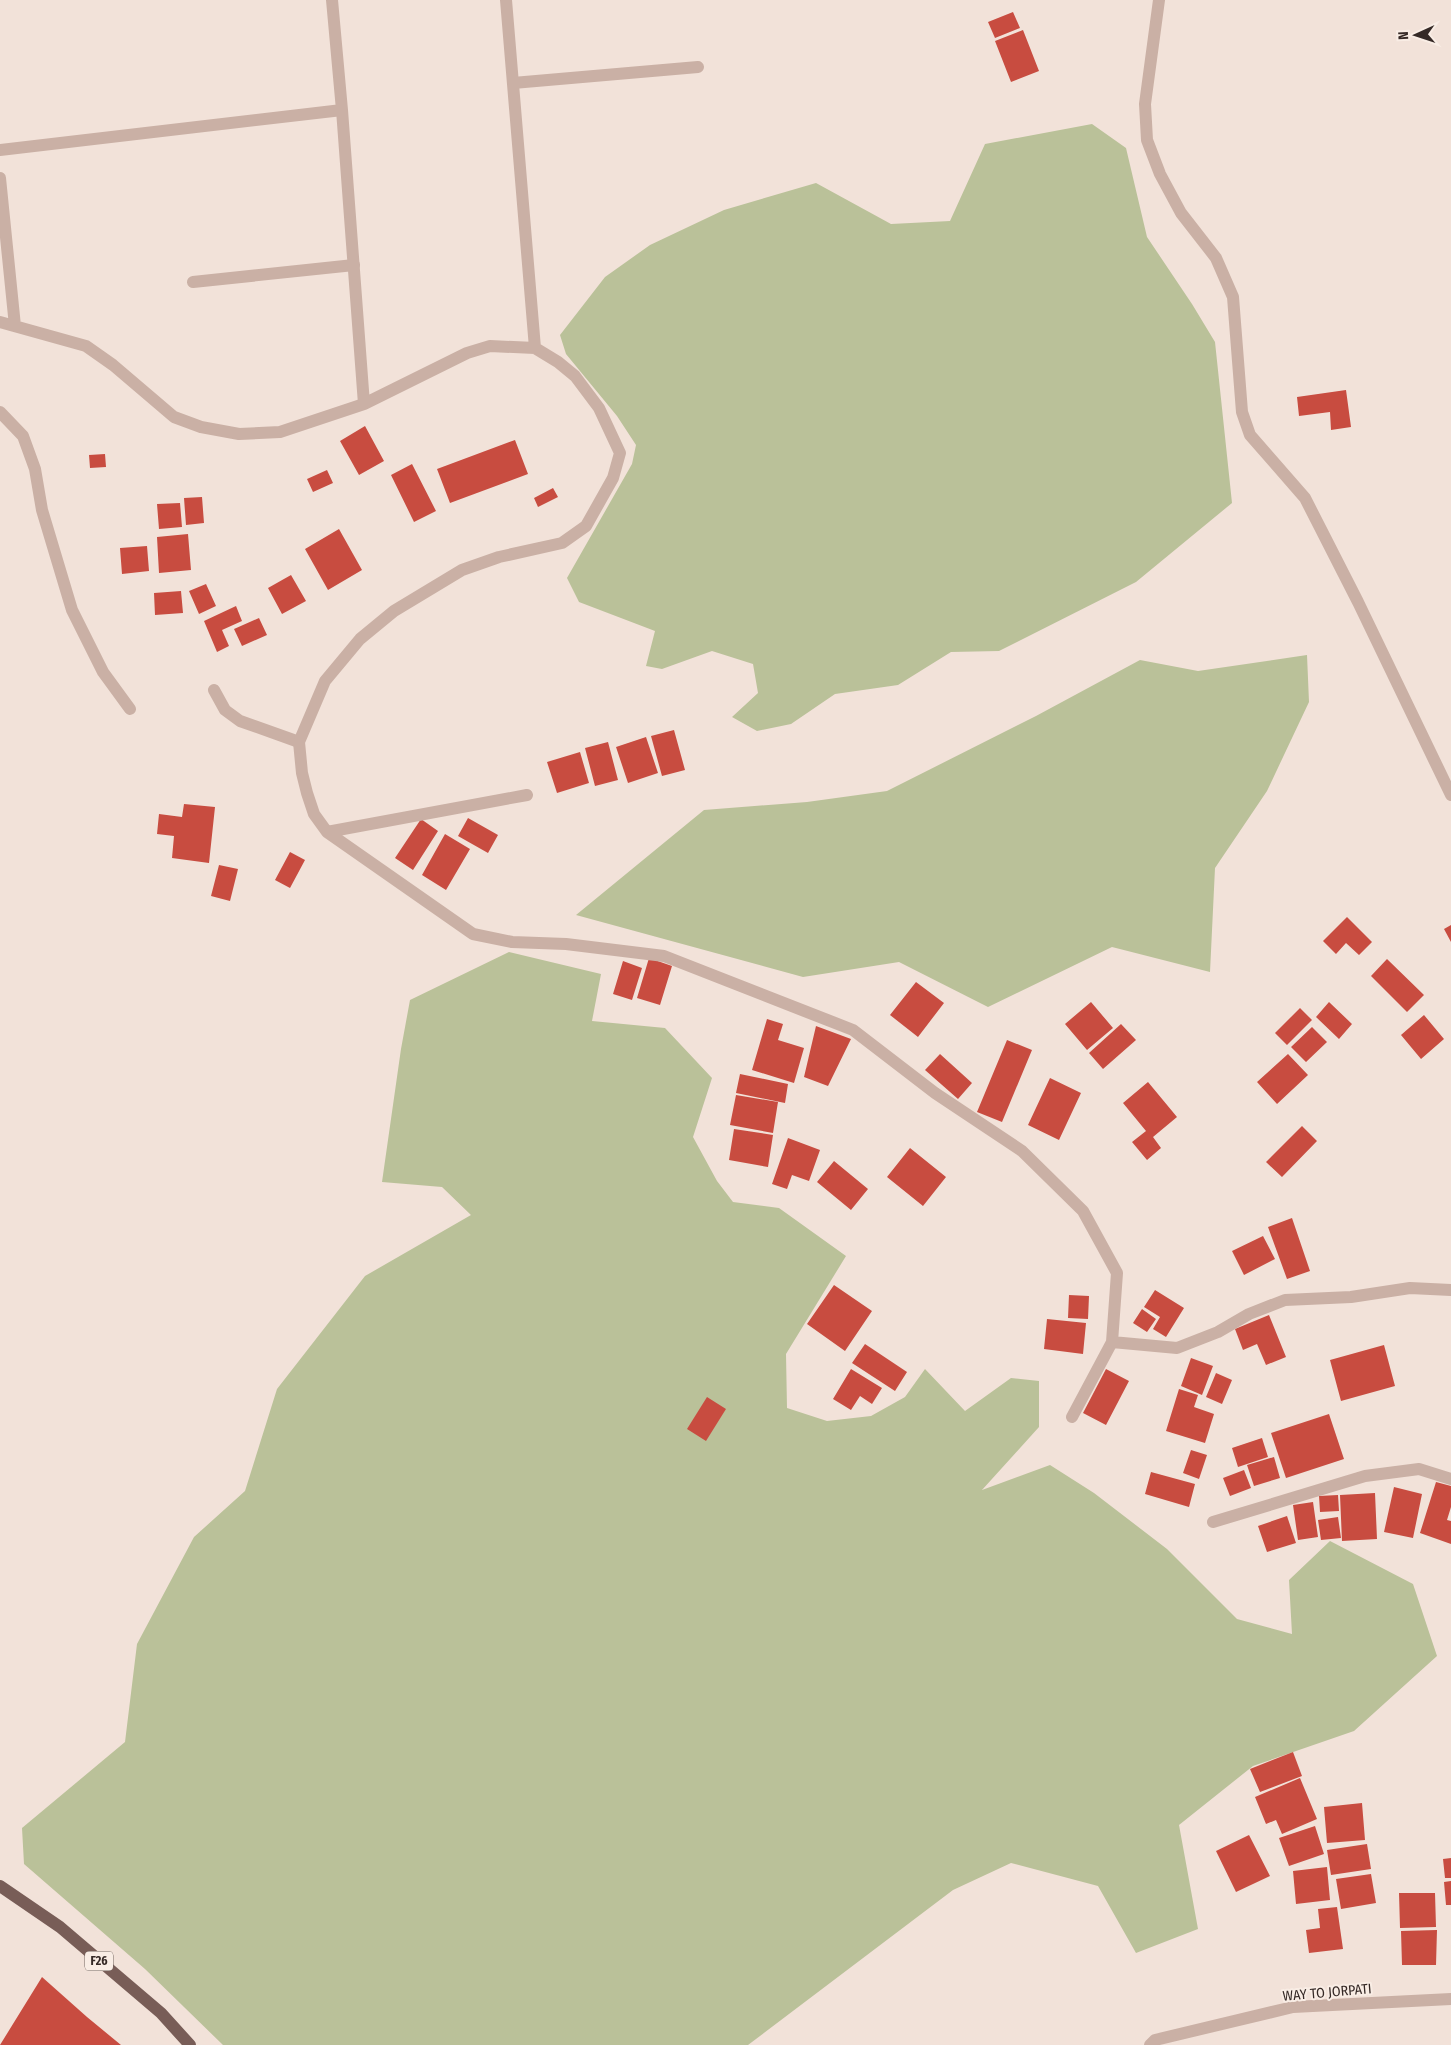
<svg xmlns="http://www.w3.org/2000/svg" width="1451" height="2045" font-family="'Fira Sans Condensed',sans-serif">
<rect width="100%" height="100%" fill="#f2e2d9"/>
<path fill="#bac199" d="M 1092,124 L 1126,148 L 1147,237 L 1192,304 L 1215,342 L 1232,503 L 1136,582 L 999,651 L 951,652 L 898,685 L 835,694 L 791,724 L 757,731 L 732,717 L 758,693 L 753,664 L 712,651 L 662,669 L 646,666 L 655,631 L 579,602 L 567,578 L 632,464 L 636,445 L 617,416 L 566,354 L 560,335 L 605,277 L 650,245 L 724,210 L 816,183 L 891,224 L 950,221 L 985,144 Z
M 1307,655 L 1309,702 L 1267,791 L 1215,868 L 1210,972 L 1112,947 L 988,1007 L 899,962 L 803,977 L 576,915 L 704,810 L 807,802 L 887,791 L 1036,716 L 1140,660 L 1198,671 Z
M 509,952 L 601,974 L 592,1021 L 665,1028 L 712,1078 L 693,1137 L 717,1181 L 733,1202 L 779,1208 L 846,1256 L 786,1354 L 787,1408 L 827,1421 L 871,1416 L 905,1397 L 925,1369 L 965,1411 L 1011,1378 L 1039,1381 L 1039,1427 L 982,1490 L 1050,1465 L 1094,1493 L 1167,1549 L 1237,1619 L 1292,1634 L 1289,1580 L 1330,1541 L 1413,1584 L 1437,1656 L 1354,1731 L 1253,1766 L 1179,1825 L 1198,1929 L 1136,1953 L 1098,1886 L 1011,1863 L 953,1890 L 748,2045 L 223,2045 L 145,1969 L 24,1864 L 22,1828 L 125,1742 L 137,1644 L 194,1537 L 245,1491 L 277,1389 L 365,1276 L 471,1215 L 442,1187 L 382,1182 L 401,1049 L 410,1000 Z"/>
<path fill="#c84c40" d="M 1013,12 L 1020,28 L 995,38 L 988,22 Z
M 1023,30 L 1039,71 L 1011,82 L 995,41 Z
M 1346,390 L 1351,427 L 1331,430 L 1330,412 L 1299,416 L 1297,397 Z
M 365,426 L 384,461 L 359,475 L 340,441 Z
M 515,440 L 528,474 L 450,503 L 437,469 Z
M 105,454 L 106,467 L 90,468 L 89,455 Z
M 412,464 L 436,511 L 414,522 L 391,475 Z
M 327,470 L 333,483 L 313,492 L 307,479 Z
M 553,488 L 558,497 L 538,507 L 534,498 Z
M 202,497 L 204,523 L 186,525 L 184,498 Z
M 180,503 L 182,527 L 159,529 L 157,504 Z
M 339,529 L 362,570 L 328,590 L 305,549 Z
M 188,534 L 191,570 L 159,573 L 157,537 Z
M 147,546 L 149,571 L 122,574 L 120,548 Z
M 291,575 L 306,601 L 282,614 L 268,588 Z
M 206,584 L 216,606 L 199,614 L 189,591 Z
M 181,591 L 183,613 L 155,615 L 154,593 Z
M 236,606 L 242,621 L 222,630 L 229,646 L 217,652 L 204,621 Z
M 259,618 L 267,635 L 242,646 L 234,629 Z
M 674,730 L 685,770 L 662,776 L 651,736 Z
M 646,737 L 658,773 L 628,783 L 616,747 Z
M 608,742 L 618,780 L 595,786 L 585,748 Z
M 580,752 L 589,783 L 557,793 L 547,762 Z
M 184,804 L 215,807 L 209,863 L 172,858 L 174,836 L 157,834 L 159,814 L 182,817 Z
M 468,818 L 498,835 L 488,853 L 458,836 Z
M 421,819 L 438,831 L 413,870 L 395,858 Z
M 445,834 L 470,849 L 446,890 L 422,875 Z
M 290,852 L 305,860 L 290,888 L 275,880 Z
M 219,865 L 238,869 L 230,901 L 211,896 Z
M 1347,917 L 1372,942 L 1359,955 L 1346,943 L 1336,954 L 1323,941 Z
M 1451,925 L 1451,942 L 1444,929 Z
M 649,958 L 672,966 L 660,1005 L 637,998 Z
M 1387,959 L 1424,995 L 1407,1012 L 1371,976 Z
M 623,961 L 642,968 L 632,1000 L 613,994 Z
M 916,982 L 944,1003 L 918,1037 L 890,1015 Z
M 1091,1002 L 1113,1028 L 1087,1050 L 1065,1024 Z
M 1329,1002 L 1352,1024 L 1339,1039 L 1316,1017 Z
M 1300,1008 L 1312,1020 L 1287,1045 L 1275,1033 Z
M 1424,1015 L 1444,1039 L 1421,1059 L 1401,1035 Z
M 767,1019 L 783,1024 L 778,1040 L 804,1048 L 794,1083 L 752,1070 Z
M 1121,1024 L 1136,1040 L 1103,1069 L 1089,1053 Z
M 816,1026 L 851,1039 L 828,1086 L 804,1077 Z
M 1312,1027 L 1327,1042 L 1306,1062 L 1291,1047 Z
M 1007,1040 L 1032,1050 L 1002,1122 L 977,1112 Z
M 940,1054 L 972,1083 L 958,1099 L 925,1070 Z
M 1288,1054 L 1308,1075 L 1277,1104 L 1257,1082 Z
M 740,1074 L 788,1084 L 785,1103 L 736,1093 Z
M 1050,1078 L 1081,1093 L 1059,1140 L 1028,1125 Z
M 1148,1082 L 1177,1117 L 1153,1137 L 1161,1148 L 1147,1160 L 1132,1142 L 1146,1131 L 1123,1103 Z
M 736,1095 L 778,1102 L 773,1133 L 730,1125 Z
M 1302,1126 L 1317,1141 L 1282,1177 L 1266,1162 Z
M 734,1129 L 773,1135 L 768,1167 L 729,1160 Z
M 788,1138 L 820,1150 L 809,1181 L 792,1175 L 787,1189 L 772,1184 Z
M 910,1148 L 946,1177 L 923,1206 L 887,1177 Z
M 834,1161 L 868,1189 L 851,1210 L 817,1182 Z
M 1292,1218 L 1310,1271 L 1287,1279 L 1268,1227 Z
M 1263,1236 L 1275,1259 L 1244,1275 L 1232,1251 Z
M 834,1285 L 872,1311 L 845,1351 L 807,1324 Z
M 1155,1290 L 1184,1308 L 1166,1337 L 1153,1329 L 1160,1317 L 1144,1307 Z
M 1069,1295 L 1089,1296 L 1088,1319 L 1068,1318 Z
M 1142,1309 L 1156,1319 L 1147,1332 L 1133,1323 Z
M 1269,1315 L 1286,1357 L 1266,1365 L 1257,1344 L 1243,1350 L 1235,1329 Z
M 1047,1319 L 1086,1323 L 1083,1354 L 1044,1349 Z
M 865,1344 L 907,1372 L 895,1391 L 852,1363 Z
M 1384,1345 L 1395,1386 L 1341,1401 L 1330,1360 Z
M 1191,1358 L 1213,1366 L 1202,1395 L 1181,1386 Z
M 851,1369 L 882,1388 L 872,1404 L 860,1396 L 851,1410 L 833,1399 Z
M 1106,1369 L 1129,1381 L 1106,1425 L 1083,1413 Z
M 1216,1373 L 1232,1380 L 1222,1404 L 1206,1397 Z
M 1179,1389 L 1198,1395 L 1194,1407 L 1214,1414 L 1205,1443 L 1166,1431 Z
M 707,1397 L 726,1409 L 706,1441 L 687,1429 Z
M 1329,1414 L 1344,1459 L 1286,1478 L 1271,1433 Z
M 1262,1438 L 1268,1457 L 1238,1467 L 1232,1448 Z
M 1191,1450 L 1207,1455 L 1199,1479 L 1183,1473 Z
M 1274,1457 L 1280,1478 L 1254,1486 L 1247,1465 Z
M 1244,1470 L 1251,1488 L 1230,1496 L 1223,1478 Z
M 1151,1472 L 1195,1484 L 1189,1507 L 1145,1494 Z
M 1436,1482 L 1451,1486 L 1451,1507 L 1447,1520 L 1451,1521 L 1451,1544 L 1420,1533 Z
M 1394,1487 L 1422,1494 L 1413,1538 L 1384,1532 Z
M 1375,1493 L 1377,1539 L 1342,1541 L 1340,1495 Z
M 1338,1495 L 1339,1511 L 1320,1512 L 1319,1496 Z
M 1313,1502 L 1318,1537 L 1298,1540 L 1293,1505 Z
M 1287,1516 L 1296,1543 L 1267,1552 L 1258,1526 Z
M 1338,1517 L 1341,1538 L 1321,1540 L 1318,1520 Z
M 1293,1752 L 1302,1776 L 1260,1792 L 1250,1769 Z
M 1300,1778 L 1317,1819 L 1282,1834 L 1276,1820 L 1266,1824 L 1255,1797 Z
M 1362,1803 L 1365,1840 L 1327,1843 L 1324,1807 Z
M 1315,1826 L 1324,1854 L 1289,1866 L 1279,1838 Z
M 1249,1835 L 1270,1876 L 1236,1892 L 1216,1851 Z
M 1367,1844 L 1371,1869 L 1331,1875 L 1327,1850 Z
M 1451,1858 L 1451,1878 L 1445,1878 L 1443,1859 Z
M 1327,1867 L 1330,1900 L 1296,1904 L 1293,1871 Z
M 1371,1874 L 1376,1903 L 1341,1909 L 1336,1879 Z
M 1451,1881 L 1451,1905 L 1446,1905 L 1444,1882 Z
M 1399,1893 L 1435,1893 L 1436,1927 L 1400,1928 Z
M 1337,1907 L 1343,1949 L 1309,1953 L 1306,1930 L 1320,1928 L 1318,1909 Z
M 1437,1930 L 1436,1965 L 1402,1965 L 1401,1931 Z
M 42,1977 L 87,2017 L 121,2045 L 0,2045 Z"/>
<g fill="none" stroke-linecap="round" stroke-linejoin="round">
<path stroke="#cab0a5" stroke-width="12" d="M 193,282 L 354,265
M 214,690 L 225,710 L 240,721 L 299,742"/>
<path stroke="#cab0a5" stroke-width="12" d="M 332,0 L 342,110 L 364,404
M 506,0 L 535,348
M 1159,0 L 1145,104 L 1147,140 L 1160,174 L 1181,213 L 1216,258 L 1233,297 L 1242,412 L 1250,435 L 1305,498 L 1358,602 L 1451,795
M 513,83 L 698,67
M 0,150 L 342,110
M 0,178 L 15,326
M 0,322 L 86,346 L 113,365 L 174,417 L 201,427 L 239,434 L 280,432 L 364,404 L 467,353 L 490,346 L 535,348 L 558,362 L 575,376 L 599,408 L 620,453 L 613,478 L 586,526 L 562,543 L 499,557 L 462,570 L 394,611 L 360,639 L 325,681 L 299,742 L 302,773 L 307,793 L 314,814 L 327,832 L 473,934 L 512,942 L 566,944 L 664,956 L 853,1030 L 935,1093 L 1022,1151 L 1083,1211 L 1117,1273 L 1112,1342 L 1177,1348 L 1218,1332 L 1249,1314 L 1285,1300 L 1351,1297 L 1410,1288 L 1451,1290
M 0,412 L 23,436 L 35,469 L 42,510 L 72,610 L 103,672 L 130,709
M 327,832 L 527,795
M 1072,1417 L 1112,1342
M 1213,1522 L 1365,1476 L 1419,1469 L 1451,1479"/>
<path stroke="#cab0a5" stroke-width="12" d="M 1150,2045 L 1155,2040 L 1293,2007 L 1451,1999"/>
<path stroke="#785d57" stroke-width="12" d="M 0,1886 L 60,1927 L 161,2013 L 190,2045"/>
</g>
<g text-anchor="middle" stroke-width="4" stroke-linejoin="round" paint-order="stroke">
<rect fill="#f9ede5" stroke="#70645f" stroke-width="1" x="85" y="1951.5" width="28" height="19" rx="4"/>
<g font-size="12" font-weight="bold" fill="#352926">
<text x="99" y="1965">F26</text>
</g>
<g font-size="14" fill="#352926" stroke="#f9ede5">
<text transform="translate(1327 1992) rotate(-5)" y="5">WAY TO JORPATI</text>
</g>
</g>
<g transform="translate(1416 35) rotate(267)" stroke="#f9ede5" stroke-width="4" paint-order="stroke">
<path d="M0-4L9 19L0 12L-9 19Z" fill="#352926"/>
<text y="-8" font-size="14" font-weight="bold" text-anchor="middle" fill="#352926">N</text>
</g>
</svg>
